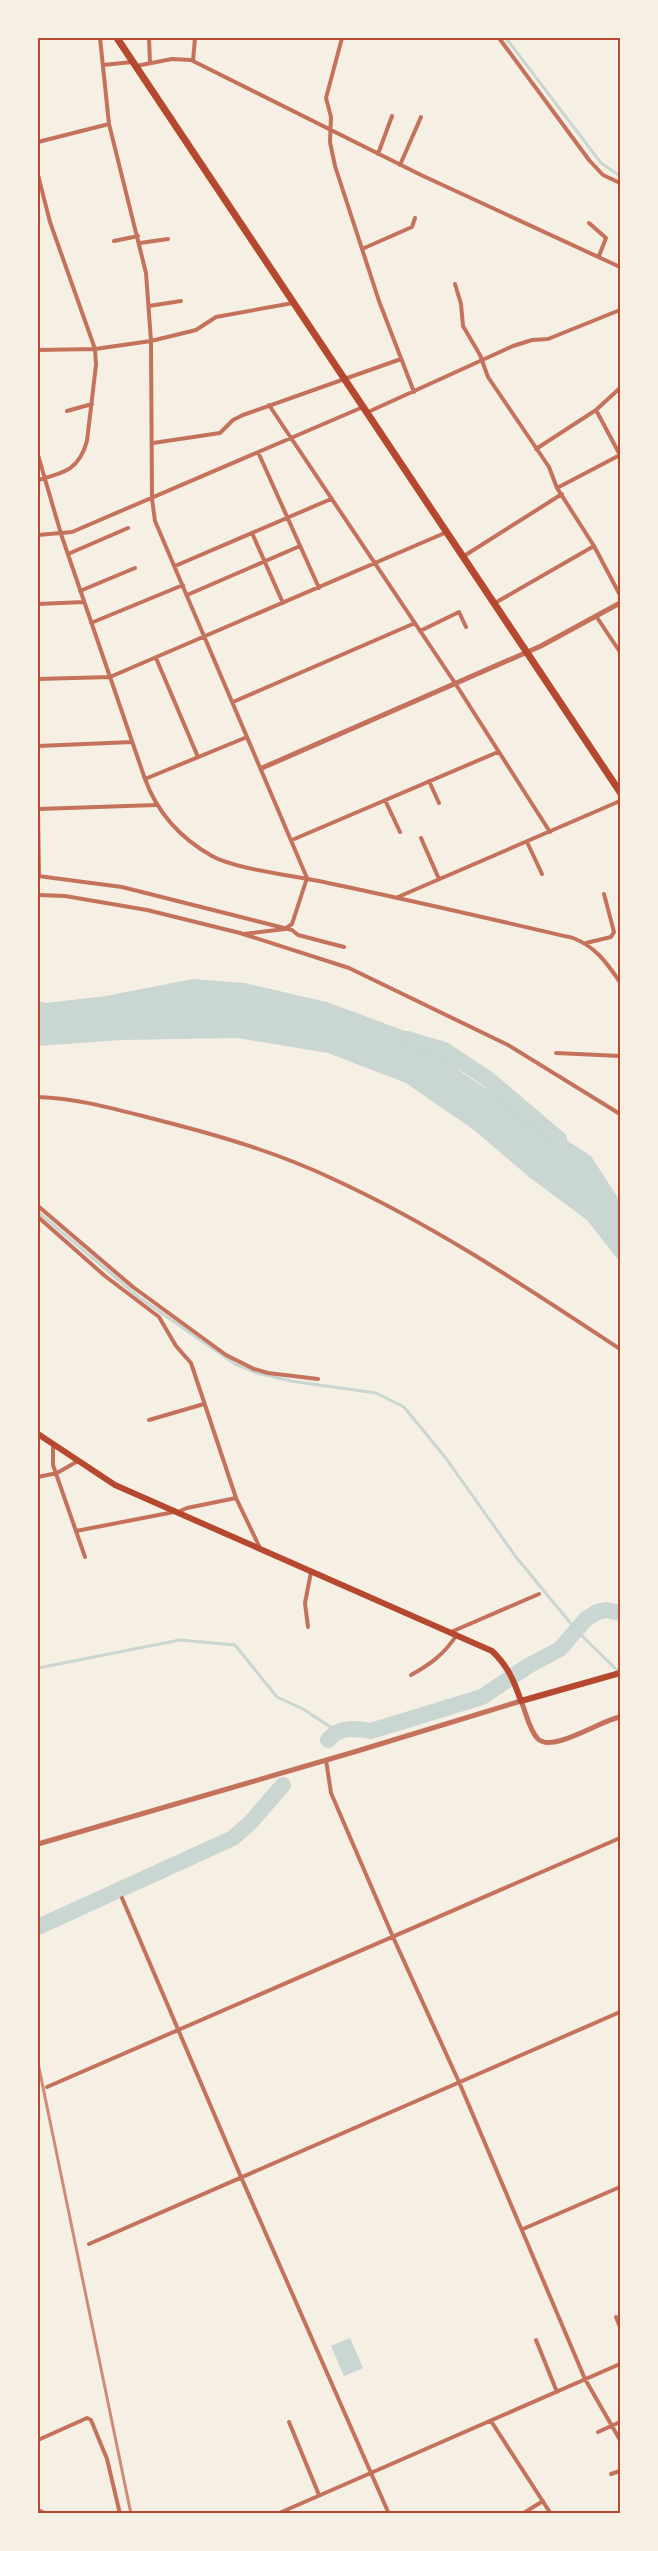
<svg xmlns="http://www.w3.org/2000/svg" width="658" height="2551" font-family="Raleway,sans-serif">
<rect width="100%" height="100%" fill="#f6efe4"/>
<path fill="#c9d6d2" d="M 193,979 L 244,983 L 327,1002 L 416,1035 L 464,1074 L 591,1156 L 620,1201 L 620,1262 L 587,1220 L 529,1177 L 474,1130 L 406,1083 L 328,1053 L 237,1038 L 121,1040 L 38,1046 L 38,1001 L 46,1003 L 106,996 Z
M 350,2338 L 363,2368 L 344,2376 L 331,2346 Z"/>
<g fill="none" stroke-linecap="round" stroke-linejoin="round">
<path stroke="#c9d6d2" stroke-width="3" d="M 506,38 L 601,163 L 620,176
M 38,1212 L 140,1298 L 235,1364 L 257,1373 L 291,1381 L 376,1393 L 404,1407 L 445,1457 L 516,1557 L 577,1631 L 620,1673
M 38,1668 L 180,1640 L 235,1645 L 277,1697 L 303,1709 L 332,1728 L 333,1733"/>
<path stroke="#c9d6d2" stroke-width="16" d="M 407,1039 L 444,1050 L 488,1079 L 559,1139
M 328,1740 C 340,1726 355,1728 371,1731 L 482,1697 L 528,1666 L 560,1649 L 586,1619 L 597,1612 L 606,1610 L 620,1613
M 38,1927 L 233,1838 L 250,1823 L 283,1785"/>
<path stroke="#c5725c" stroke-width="4" d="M 100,38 L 109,124 L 146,273 L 151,341 L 152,499 L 155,521 L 307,878 L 292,924 L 285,929 L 244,934
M 149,38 L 150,63
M 342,38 L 326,98 L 331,117 L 330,142 L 335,166 L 379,301 L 414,392
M 499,38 L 589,160 L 603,175 L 620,183
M 193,61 L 195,38
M 103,65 L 132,62
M 136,66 L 172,59 L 191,60 L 421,175 L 620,267
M 38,142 L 109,124
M 378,154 L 392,116
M 400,165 L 421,117
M 38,175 L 50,222 L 95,349 L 96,365 L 87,441 C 79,470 64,473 38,480
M 589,223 L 606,238 L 599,256
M 114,241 L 138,236
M 140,243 L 168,239
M 362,249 L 412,227 L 415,218
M 455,284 L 461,304 L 463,326 L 480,355 L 488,377 L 549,467 L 557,488 L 594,546 L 620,595
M 149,306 L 181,301
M 38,350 L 95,349 L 151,341 L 196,330 L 216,317 L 293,303
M 269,405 L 455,683 L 550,832
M 596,410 L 620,455
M 67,411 L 92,404
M 368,412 L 513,346 L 532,340 L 548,339 L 620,310
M 153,443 L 220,433 L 233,420 L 243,415 L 401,359
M 536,449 L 596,410 L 620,388
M 258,452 L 319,588
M 38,455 L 61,534 L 145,779 C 157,812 180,838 212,856 C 237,870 298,876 328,883 C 410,900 491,919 573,938 C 596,947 606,962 620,982
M 557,488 L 620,455
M 252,533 L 283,603
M 38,535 L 72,532 L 363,407
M 68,554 L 128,528
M 464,556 L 562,494
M 175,566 L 331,499
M 80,591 L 135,568
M 187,595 L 300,546
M 495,603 L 594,546
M 38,604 L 84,602
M 596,616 L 620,652
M 91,623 L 183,585
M 420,631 L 459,612 L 466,627
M 156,658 L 198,757
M 38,679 L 110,677 L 447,532
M 233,702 L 415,623
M 38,746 L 132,742
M 145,779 L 247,737
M 429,781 L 439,803
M 385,800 L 400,832
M 38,809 L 156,805
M 38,810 L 39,876
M 421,838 L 439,879
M 292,840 L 498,752
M 527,842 L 542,874
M 38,876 L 122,887 L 292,930 L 298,935 L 344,947
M 38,895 L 65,896 L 147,910 L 240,933 L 349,968 L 508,1045 L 620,1114
M 398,897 L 620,801
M 586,943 L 611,937 L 614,932 L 604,894
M 556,1053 L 620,1056
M 38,1097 C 78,1098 119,1110 158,1120 C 217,1135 276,1152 331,1178 C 434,1225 526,1287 620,1349
M 38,1206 L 133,1287 L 226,1355 L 254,1369 L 268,1373 L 318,1379
M 38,1217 L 105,1276 L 159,1317 L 176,1346 L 191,1363 L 236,1498 L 261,1550
M 149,1420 L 204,1404
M 53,1444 L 53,1465 L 85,1557
M 38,1477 L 57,1473 L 78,1461
M 178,1512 L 187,1508 L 236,1498
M 76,1531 L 174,1512
M 308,1627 L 305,1603 L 311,1572
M 451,1632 L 539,1594
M 411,1675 C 431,1664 444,1654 456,1636
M 326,1760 L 331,1793 L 393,1937 L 459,2082 L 585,2379 L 620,2440
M 122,1898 L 241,2177 L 389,2514
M 47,2087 L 620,1838
M 523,2229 L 620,2187
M 89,2244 L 620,2012
M 616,2317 L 620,2327
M 536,2340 L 557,2392
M 491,2421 L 551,2514
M 289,2422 L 319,2495
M 598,2432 L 620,2422
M 38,2440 L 87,2418 L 91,2420 L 107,2459 L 120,2514
M 611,2474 L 620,2471
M 38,2510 L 47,2514
M 277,2514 L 620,2364
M 522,2514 L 543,2501"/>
<path stroke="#c5725c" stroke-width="5" d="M 262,768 L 541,646 L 620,603
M 38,1844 L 354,1752 L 521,1701 C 526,1712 529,1730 538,1739 C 553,1753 599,1721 620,1717"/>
<path stroke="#b5482f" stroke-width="6" d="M 38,1434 L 115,1485 L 492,1651 C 508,1666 514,1681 521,1701 L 620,1673"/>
<path stroke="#b5482f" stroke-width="7" d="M 117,38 L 620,792"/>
<path stroke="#cf8b77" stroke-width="3" d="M 38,2063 L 131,2514"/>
</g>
<rect width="658" height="2551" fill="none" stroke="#f6efe4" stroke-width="78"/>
<rect x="39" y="39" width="580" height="2473" fill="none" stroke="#b5482f" stroke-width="2"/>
</svg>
